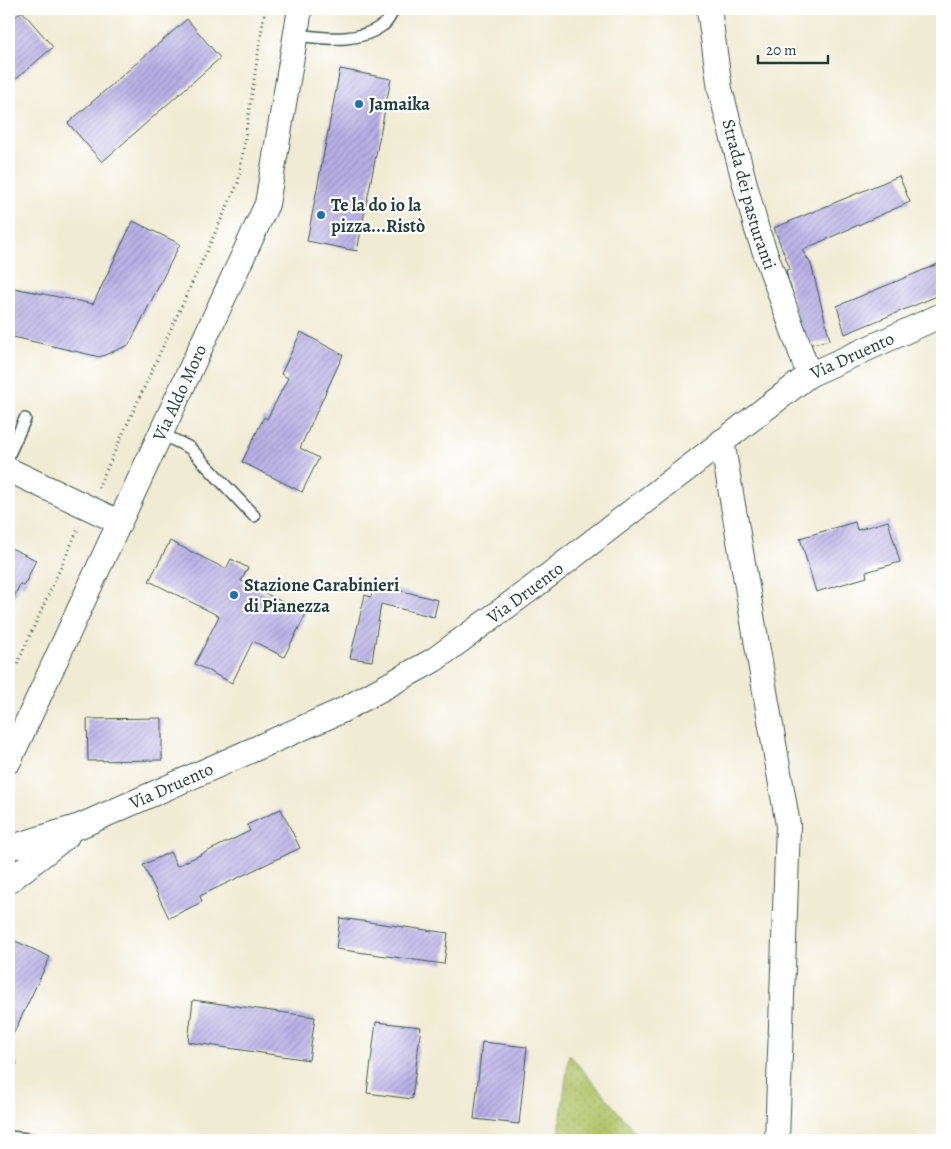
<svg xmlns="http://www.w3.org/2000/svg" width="951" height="1149" font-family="Alegreya,serif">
<defs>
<pattern id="park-dots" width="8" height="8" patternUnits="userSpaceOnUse" patternTransform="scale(1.25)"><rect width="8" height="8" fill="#b1c265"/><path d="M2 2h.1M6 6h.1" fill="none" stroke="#8f9f54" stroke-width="1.8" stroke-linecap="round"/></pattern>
<pattern id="building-hatch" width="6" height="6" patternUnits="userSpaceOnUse" patternTransform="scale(1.25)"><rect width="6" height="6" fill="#b8afe6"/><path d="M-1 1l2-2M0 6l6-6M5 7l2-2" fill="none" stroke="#9590bb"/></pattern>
</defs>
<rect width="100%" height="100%" fill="#fff"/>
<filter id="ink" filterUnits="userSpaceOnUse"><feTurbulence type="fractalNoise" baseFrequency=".02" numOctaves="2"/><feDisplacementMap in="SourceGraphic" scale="10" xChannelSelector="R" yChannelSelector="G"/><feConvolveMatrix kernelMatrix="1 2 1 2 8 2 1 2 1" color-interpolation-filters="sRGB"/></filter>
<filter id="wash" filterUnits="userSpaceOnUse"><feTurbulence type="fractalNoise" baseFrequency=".0096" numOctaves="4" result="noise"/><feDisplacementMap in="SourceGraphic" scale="20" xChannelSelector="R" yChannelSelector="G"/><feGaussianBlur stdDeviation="1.12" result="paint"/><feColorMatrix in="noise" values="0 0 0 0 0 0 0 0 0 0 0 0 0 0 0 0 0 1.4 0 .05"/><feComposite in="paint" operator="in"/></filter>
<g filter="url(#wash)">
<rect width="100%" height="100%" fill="#f0ebd3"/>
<path fill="url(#park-dots)" stroke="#68804c" d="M 569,1054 L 642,1140 L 558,1140 Z"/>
<g id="blocks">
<path fill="url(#building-hatch)" d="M 22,11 L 53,47 L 9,85 L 9,22 Z
M 187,19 L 220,58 L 102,162 L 68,123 Z
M 340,69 L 391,79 L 357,251 L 307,241 Z
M 899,176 L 910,202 L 802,250 L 811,264 L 830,340 L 803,346 L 786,270 L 790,269 L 774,228 Z
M 133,221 L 180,244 L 129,345 L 100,357 L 9,336 L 9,287 L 93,304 Z
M 938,264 L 942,275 L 942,294 L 845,334 L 837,306 Z
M 301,332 L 343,355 L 300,448 L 319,458 L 302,492 L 242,462 L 264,417 L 267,419 L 288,378 L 281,374 Z
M 888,521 L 900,562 L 866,572 L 867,577 L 816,592 L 800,538 L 855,522 L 857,530 Z
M 170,541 L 226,569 L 231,559 L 248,568 L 241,581 L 306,614 L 284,657 L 253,641 L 232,683 L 195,664 L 219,616 L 149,581 Z
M 9,547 L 36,560 L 24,586 L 20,584 L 9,608 Z
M 375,584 L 438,600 L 434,617 L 381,604 L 372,661 L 350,658 L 365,595 L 371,597 Z
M 162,718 L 162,760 L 88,761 L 87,719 Z
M 281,809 L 300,848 L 200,896 L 202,902 L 169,918 L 143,865 L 170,852 L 177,866 L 250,831 L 247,825 Z
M 340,918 L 448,933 L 444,964 L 336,949 Z
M 9,938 L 50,957 L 9,1043 Z
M 193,1000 L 315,1017 L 309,1060 L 188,1042 Z
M 376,1022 L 421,1027 L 412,1099 L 367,1093 Z
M 482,1042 L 527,1047 L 519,1124 L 474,1119 Z
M 9,1059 L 17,1063 L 9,1081 Z"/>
</g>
</g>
<g filter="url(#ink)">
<use href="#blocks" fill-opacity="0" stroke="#3e574c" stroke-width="1"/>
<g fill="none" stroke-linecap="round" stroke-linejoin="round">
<g stroke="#3e574c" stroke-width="14">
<path id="service" d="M 296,35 C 325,38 358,44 383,25 C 388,22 391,14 394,9
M 160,433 L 190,448 L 254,516
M 9,454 L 25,419
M 9,1137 L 37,1140"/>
</g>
<g stroke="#3e574c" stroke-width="26">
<g id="minor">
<path id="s1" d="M 709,9 L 720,89 L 757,230 L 809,375"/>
<path d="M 722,441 L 788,825 L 777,1140"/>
<path d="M 9,470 L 119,522"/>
<path id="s2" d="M 9,761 L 267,204 L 300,9"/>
<path id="s3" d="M 9,848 L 80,826 L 341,711 L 434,660 L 536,585 L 809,375 L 942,315"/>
<path d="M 9,881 L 67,836"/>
</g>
</g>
<path stroke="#3e574c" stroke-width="3" stroke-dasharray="1 4" stroke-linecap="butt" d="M 98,488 L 238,183 L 265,9
M 9,682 L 79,527"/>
<use href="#service" stroke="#fff" stroke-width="11"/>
<use href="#minor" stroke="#fff" stroke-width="24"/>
</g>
</g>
<g fill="#1f6fb2" stroke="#fff" stroke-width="2">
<circle cx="359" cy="104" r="5"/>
<circle cx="321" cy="215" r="5"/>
<circle cx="234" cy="595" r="5"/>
</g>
<g text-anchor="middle" stroke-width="4.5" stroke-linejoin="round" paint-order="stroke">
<g font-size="18" font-weight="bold" fill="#1f3d34" stroke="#fff" text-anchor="start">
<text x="369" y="110">Jamaika</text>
<text x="331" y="211">Te la do io la<tspan x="331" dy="21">pizza...Ristò</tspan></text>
<text x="244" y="591">Stazione Carabinieri<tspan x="244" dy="21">di Pianezza</tspan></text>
</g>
<g font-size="18" fill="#1f3d34" stroke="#fff">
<text dy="6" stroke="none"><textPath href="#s1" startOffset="190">Strada dei pasturanti</textPath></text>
<text dy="6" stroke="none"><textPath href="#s3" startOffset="984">Via Druento</textPath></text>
<text dy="6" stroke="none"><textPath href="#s2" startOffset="406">Via Aldo Moro</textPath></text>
<text dy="6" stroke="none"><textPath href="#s3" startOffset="579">Via Druento</textPath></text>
<text dy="6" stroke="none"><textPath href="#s3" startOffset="174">Via Druento</textPath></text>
</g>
</g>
<rect width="951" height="1149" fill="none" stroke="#fff" stroke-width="30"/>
<path d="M758 55v8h70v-8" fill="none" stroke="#1f3d34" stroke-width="2.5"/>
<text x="766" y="55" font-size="15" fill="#1f3d34" stroke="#ffffff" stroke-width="4" paint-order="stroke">20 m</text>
</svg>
